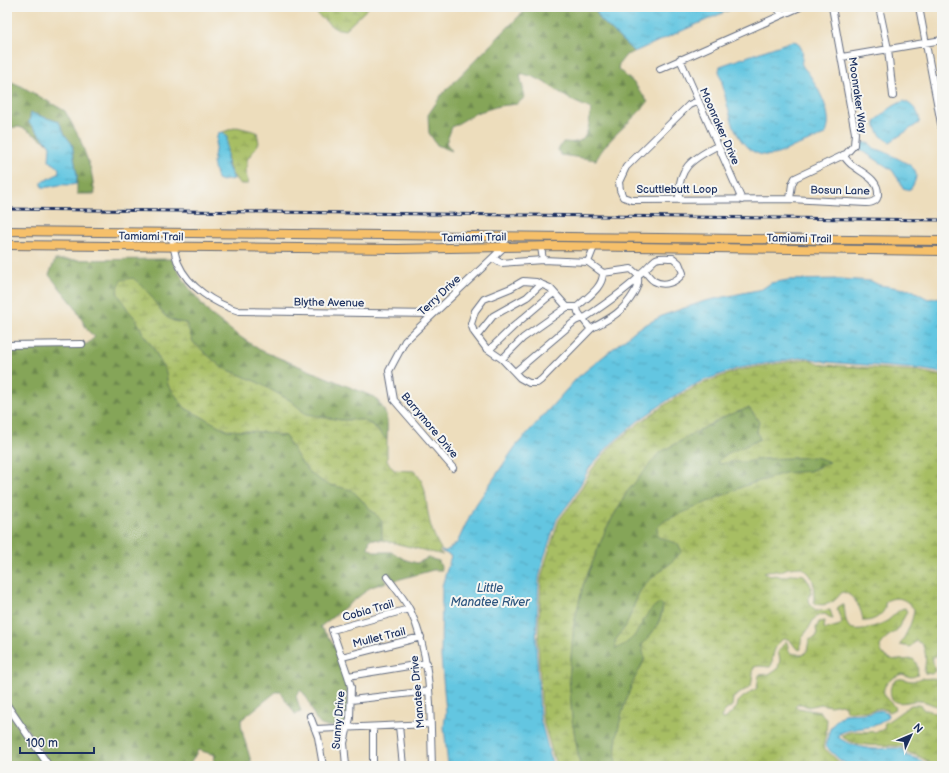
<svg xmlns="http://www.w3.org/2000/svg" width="949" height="773" font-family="'Balsamiq Sans',sans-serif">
<defs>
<pattern id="forest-firs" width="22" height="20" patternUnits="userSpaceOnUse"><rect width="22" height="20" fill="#85a559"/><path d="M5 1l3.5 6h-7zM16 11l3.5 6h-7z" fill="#6c874d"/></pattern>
<pattern id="wetland-marsh" width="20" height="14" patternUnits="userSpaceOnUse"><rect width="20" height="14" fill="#a7be63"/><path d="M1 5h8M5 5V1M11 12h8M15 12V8" fill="none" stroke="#879b55"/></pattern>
<pattern id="water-ripples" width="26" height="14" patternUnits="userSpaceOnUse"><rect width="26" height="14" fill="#63c6e1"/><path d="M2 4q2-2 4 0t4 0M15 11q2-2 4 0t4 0" fill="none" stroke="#51a1ba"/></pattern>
</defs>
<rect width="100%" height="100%" fill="#f6f6f2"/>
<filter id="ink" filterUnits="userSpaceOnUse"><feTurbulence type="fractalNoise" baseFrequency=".025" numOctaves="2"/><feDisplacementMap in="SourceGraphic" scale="8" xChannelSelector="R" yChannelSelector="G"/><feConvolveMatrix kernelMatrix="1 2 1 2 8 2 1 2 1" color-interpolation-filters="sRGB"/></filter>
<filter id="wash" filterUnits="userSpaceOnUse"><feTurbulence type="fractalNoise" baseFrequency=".012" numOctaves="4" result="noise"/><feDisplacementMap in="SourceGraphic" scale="16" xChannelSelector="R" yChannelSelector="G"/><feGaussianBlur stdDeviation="0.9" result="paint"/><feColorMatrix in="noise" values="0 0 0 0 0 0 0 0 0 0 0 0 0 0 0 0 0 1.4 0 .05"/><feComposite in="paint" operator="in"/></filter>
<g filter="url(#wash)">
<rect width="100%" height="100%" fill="#edddbc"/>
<path fill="url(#forest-firs)" stroke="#506a5c" d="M 528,7 L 594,7 L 600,19 L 634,52 L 626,55 L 619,64 L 618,69 L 634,83 L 648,102 C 632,122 608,137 596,160 L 561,155 L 558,150 L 563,142 C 567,142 572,143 576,142 C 590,139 589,120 591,109 C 585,106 579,104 573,101 C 560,94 535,72 520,75 L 525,97 L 517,104 L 499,106 L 476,113 L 452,127 L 446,143 L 452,151 L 437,145 L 429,133 L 428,115 L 442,94 Z
M 7,80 L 21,86 L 65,111 L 80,139 L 91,170 L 95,194 L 77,194 L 77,176 L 72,144 L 65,135 L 59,122 L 31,113 L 29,123 L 48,143 L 25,129 L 19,127 L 7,128 Z
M 171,259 L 187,285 L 209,313 L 236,334 L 260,350 L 374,397 C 388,411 388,420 387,440 L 373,425 L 362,420 L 340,420 L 306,414 L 291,401 L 257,382 L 221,367 L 193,342 L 186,323 C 165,322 161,311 150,295 L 117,292 L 128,310 L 136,319 L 144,335 L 153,347 L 166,372 L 168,385 L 185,408 L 227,430 L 265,432 L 285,436 L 301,462 L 343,487 L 352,490 L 382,521 L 382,540 L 370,539 L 368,548 L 376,552 L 391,552 L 406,560 L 417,563 L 428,558 L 439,561 L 442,570 L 433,570 L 393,581 L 388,573 L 384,577 L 387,582 L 371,587 L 320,627 L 328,636 L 336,649 L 346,677 L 347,685 L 348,719 L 344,725 C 338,726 330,727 324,726 C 312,724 312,698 300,690 L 296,696 L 301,712 L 295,714 C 291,706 285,701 281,692 L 276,692 L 241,720 C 241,734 249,751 252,766 L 213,766 L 215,755 L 198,750 L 189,766 L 52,766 L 7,700 L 7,346 L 87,344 L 95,337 L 88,331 L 73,304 L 49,275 L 55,260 Z
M 749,408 L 759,421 L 757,432 L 760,439 L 742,448 L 725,454 L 720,464 L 730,462 L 745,462 L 763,459 L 816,457 L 830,462 L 810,471 L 785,473 L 744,486 L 691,509 L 678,544 L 682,551 L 672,562 L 647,582 L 639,593 L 626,626 L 615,641 L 634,635 L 650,609 L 659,603 L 663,605 C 661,623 653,632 642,645 C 642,649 645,656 644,660 C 643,665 635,677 633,682 C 623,708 613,738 616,766 L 580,766 L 572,720 L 569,678 L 574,623 L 583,585 L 606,529 L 627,492 L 659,453 L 725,416 Z
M 7,710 L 9,714 L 45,766 L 7,766 Z"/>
<path fill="url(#wetland-marsh)" stroke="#617660" d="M 311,7 L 369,7 L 345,30 L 334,28 L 318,15 Z
M 237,127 L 257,132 L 259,143 L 247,160 L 246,172 L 248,184 L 241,184 C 226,173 226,154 227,136 L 223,132 Z
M 133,278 C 139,283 146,289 151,296 C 162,311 163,322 186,323 L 193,342 L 221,367 L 257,382 L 291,401 L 306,414 L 340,420 L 362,420 L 372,425 L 387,440 L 387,461 L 394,470 L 414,471 C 427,484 425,496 428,513 C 430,526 434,537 441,549 L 439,552 L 443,555 L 382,540 L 382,521 L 352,490 L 326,484 L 309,472 L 301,462 L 285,436 L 265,432 L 227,430 L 185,408 L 168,385 L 166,372 L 153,347 L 144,335 L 136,319 L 128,310 L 117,292 L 121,280 Z
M 805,359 L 825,365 L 918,371 L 942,376 L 942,640 L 939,641 L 938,646 L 939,653 L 937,656 L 932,657 L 935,671 L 932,674 L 925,673 L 924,671 C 926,662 927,653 922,644 L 916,641 L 910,647 L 900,645 C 906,634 913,622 914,609 C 906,599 898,595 886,601 C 885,603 885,605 885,608 C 882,616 872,622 863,621 C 862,610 855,595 843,592 C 839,594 839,597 836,599 C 831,604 823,606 817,604 L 814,602 C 813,586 817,577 801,567 L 788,568 L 779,572 C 775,570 766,570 764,573 L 770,576 L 776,575 L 782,577 L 794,574 L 804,575 C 808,579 813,588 811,594 C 810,596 808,597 808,600 L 810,604 L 816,611 L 830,610 L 833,619 L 832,619 L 825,614 C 813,615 813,622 807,631 C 802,638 800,639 801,649 L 800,650 L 796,648 L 789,639 L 783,639 C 774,646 773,654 772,664 L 770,667 L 759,666 L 754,667 L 751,686 L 733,698 L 732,706 L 725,711 L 721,717 L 722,719 L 726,718 L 737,707 L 738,702 L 742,698 L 757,688 L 759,675 L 769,674 L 778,668 L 780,660 L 778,652 L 785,642 L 786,641 C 789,645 787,649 790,653 L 803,655 L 807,651 L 809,640 L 816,637 L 817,634 L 816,628 L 819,622 L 825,621 L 824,628 L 826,629 L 840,625 L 842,622 L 837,610 L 838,607 L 843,604 L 844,605 C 845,612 845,622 849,627 C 856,633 878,626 885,622 C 892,619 898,608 905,608 L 907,612 L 897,630 L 886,638 L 880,646 C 882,663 900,660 913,659 C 917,663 919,669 917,675 C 910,679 909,676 902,674 C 892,677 877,687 887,699 C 890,703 894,704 895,709 L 889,712 L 888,710 L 880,708 L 868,711 L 846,711 L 845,706 L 841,704 L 830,706 L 821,704 L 808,707 L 802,704 L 797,704 L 795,706 L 798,708 L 820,712 L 827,719 L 826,733 L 823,747 L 840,763 L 845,766 L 616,766 C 613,738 623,708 633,682 C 635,677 643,665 644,660 C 645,656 642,649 642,645 C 653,632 662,623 663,605 L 659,603 C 644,613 644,623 634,636 C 629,642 623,645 616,649 L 615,641 L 626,626 L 639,593 L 647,582 L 672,562 L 682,551 L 678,544 L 658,537 L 657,528 L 664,521 L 744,486 L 785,473 L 810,471 L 830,462 L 816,457 L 763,459 L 745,462 L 730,462 L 720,464 L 717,462 C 730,449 745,448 760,439 L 757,432 L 759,421 L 749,408 L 725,416 L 659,453 L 627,492 L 606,529 L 583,585 L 574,623 L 569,678 L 572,720 L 580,766 L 556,766 L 542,717 L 538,644 L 541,578 L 546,560 L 559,520 L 575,499 L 592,469 L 612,445 L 639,423 L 675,398 L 701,384 L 739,370 Z
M 921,678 C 927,680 933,676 939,680 L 942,694 L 941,706 C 933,707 928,701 920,701 C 910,700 900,706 892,700 C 889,692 889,682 899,679 C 903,678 907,681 912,681 C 915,681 918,679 921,678 Z
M 911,705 L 920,705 L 924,710 L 927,710 L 937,714 L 942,712 L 942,766 L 930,766 L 930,763 L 920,757 L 909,753 L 904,747 C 883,743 859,750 841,736 C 855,726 874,737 885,728 L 884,724 Z"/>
<path fill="url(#water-ripples)" stroke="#3f7aa0" d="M 594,7 L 736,7 L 634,52 L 600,19 Z
M 792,41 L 797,42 C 801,47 804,52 802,59 C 802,62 801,62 802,65 C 804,69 809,73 811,77 C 820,92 835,118 825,135 C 814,139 804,143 793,147 C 787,150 780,154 773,155 C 731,160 728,100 719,71 L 720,66 Z
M 904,101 C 913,105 921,113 919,123 L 890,142 C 882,139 876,131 875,122 C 883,113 893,105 904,101 Z
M 31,113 L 59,122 L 65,135 L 72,144 L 77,176 L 76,184 C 70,186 65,184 59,185 C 53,186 48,188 42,187 L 42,182 L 58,174 L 59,169 L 57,166 L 49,161 L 50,146 L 48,143 L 29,123 Z
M 223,132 L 227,136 L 227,159 L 228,167 L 234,179 L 222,181 L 217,179 L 213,163 L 217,137 L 218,133 Z
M 864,142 L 870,144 L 875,149 C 883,150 886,153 893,156 C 909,165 925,168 910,190 L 903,188 L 902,185 L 892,170 L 861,150 L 860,144 Z
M 840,279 L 871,281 L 879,285 L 912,290 L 928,299 L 942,297 L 942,373 L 919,369 L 826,362 L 805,357 L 739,368 L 700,382 L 674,396 L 638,421 L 611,444 L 590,467 L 573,498 L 557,519 L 544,558 L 539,578 L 536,644 L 540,718 L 553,766 L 448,766 L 444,726 L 446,712 L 441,657 L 442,586 L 451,556 L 441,551 L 446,551 L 457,543 L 473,509 L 515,447 L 577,378 L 637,329 L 664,315 L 705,301 L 762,289 L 771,283 L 788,280 Z
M 880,710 L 887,712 L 888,716 C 876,732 855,725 839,734 L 838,737 C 848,745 863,748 874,749 C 884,749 893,747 903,749 L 907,756 L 919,759 L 928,766 L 851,766 L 841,761 L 825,746 L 830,729 L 837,719 L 844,714 L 868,713 Z"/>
</g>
<g filter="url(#ink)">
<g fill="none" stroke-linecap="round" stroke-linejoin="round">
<g stroke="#646c7f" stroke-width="8">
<path id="minor" d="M 776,7 L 782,14
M 879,7 L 888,49 L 893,96
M 919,7 L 942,129
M 842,57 L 942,40
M 680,59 L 742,200
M 660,69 L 800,7
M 698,101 L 689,105 L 626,167 L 619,182 L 620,190 L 623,197 L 632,200 L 790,199 L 866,203 C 871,203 877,202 878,195 C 879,179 862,173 852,165 C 848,162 846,159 843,155
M 679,199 C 677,168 692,159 717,146
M 790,199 L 792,184 L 795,178 L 846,154 L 854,145 L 855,133 L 832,7
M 171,232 C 173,243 174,253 178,263 C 188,287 215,304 239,311 L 433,314
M 541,247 L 543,260 L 588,262
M 594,247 L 588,262 L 603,273 C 603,288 587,297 577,307 L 578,312 L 582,318 L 586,317 C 604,305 622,293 638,278 L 638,275 L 631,269 L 603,273
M 493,258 L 501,263 L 543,260
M 638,275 C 645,271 650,263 656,259 C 661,257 668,258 673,258 L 679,263 L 683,273 C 677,282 664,287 654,281 C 651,279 647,274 645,271
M 577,307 L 567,307 L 550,288 L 536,282 L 523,281 L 511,288 L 484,299 L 475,311 L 471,324 L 474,332 L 486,348 L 502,359 L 520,378 L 529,383 L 537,383 L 541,380 L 592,328
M 477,336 L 493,316 L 527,297 L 541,284
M 7,345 L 82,344
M 489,350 L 514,326 L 547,298 L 554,293
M 502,359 L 523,338 L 567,307
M 515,372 L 575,321 L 582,318 L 589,327 L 592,328 C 611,318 623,312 634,293 C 637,288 639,284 638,278
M 453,468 L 394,400 L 389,371 L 405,341 L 504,247 L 505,236
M 387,577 C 395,588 404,598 410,610 C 433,658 430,714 432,766
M 342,657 L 421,637
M 348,676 L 427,663
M 351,700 L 429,691
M 7,705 L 49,766
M 310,716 L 318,737 L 323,766
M 399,726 L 403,766
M 315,729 L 430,724
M 346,766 L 344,743 L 350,718 L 351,687 L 348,676 L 332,630 L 409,609
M 373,766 L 373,727"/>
</g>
<g stroke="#646c7f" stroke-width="10">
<path id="major" d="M 7,231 L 942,241
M 7,245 L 398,249 L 557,246 L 942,251"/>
</g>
<use href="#minor" stroke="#fff" stroke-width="6"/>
<use href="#major" stroke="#f6c06b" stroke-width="8"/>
<g stroke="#1b2f5e" stroke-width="3">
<path id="rail" d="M 7,209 L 942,220"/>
</g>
<use href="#rail" stroke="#f6f6f2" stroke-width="1.5" stroke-dasharray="4.5" stroke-linecap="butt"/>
</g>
</g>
<g text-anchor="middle" stroke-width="4" stroke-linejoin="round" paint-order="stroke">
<g font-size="11" fill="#1b2f5e" stroke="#f6f6f2">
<text transform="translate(858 95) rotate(82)" y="4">Moonraker Way</text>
<text transform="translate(720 126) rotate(66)" y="4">Moonraker Drive</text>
<text x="677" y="193">Scuttlebutt Loop</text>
<text transform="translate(840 190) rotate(1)" y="4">Bosun Lane</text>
<text transform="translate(151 236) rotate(1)" y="4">Tamiami Trail</text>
<text transform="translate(474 237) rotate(-1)" y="4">Tamiami Trail</text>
<text transform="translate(799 238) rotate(1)" y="4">Tamiami Trail</text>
<text transform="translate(439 295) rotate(-43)" y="4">Terry Drive</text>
<text transform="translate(329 302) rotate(1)" y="4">Blythe Avenue</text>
<text transform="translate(430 425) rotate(50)" y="4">Barrymore Drive</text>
<text transform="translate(368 610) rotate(-16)" y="4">Cobia Trail</text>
<text transform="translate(379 637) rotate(-14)" y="4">Mullet Trail</text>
<text transform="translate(417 692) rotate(-95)" y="4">Manatee Drive</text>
<text transform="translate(338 720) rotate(-85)" y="4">Sunny Drive</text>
</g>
<g font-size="12" font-style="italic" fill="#2d557f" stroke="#f6f6f2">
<text x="490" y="592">Little<tspan x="490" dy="14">Manatee River</tspan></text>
</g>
</g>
<rect width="949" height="773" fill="none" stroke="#f6f6f2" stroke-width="24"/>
<g transform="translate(911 735) rotate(46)" stroke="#f6f6f2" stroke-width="3" paint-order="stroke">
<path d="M0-3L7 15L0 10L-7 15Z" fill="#1b2f5e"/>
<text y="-6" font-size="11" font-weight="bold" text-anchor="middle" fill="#1b2f5e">N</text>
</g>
<path d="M20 747v6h74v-6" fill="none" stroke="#1b2f5e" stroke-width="2"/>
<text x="26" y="747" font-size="12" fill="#1b2f5e" stroke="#f6f6f2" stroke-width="3" paint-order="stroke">100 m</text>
</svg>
